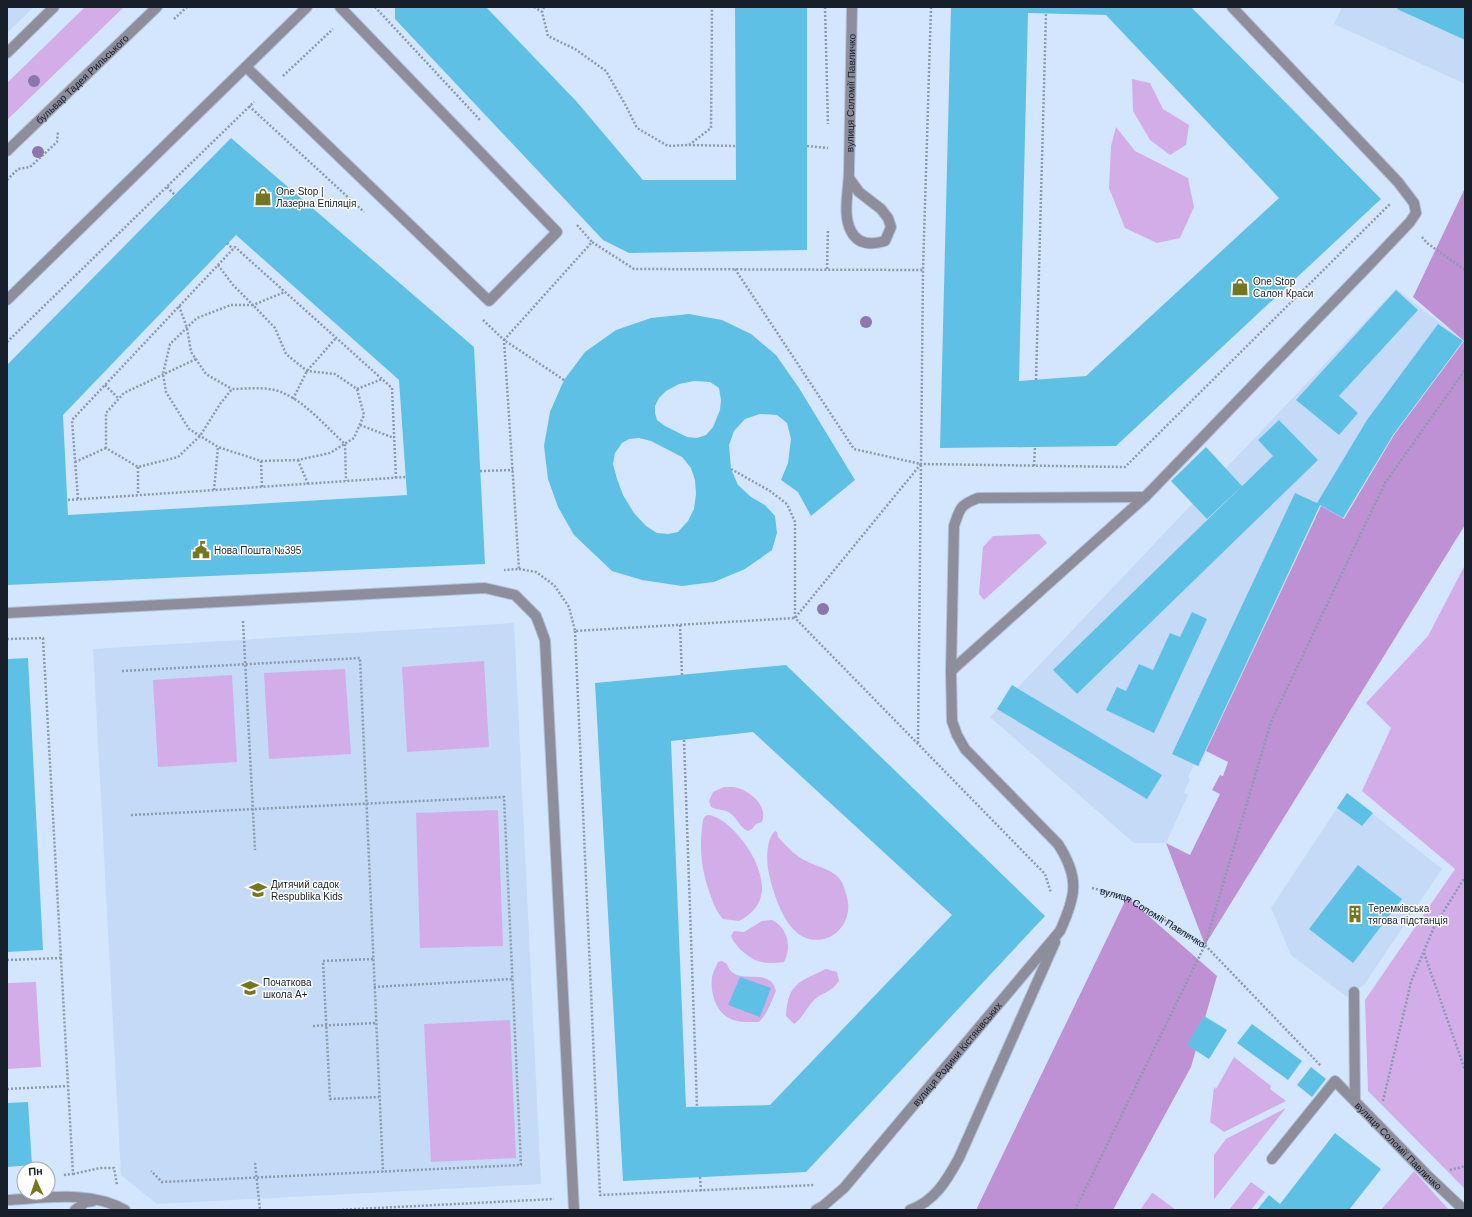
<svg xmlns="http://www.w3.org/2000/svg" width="1472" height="1217" font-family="Helvetica,sans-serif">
<rect width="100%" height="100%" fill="#d4e6fe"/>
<path fill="#c4daf7" d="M 7,7 L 34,7 L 7,33 Z
M 1342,7 L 1465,7 L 1465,84 L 1334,24 Z
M 1396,289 L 1463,341 L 1393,435 L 1343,519 L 1320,506 L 1199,767 L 1194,765 L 1188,777 L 1190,779 L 1184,793 L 1188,795 L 1166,843 L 1134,843 L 990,717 Z
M 514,623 L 541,1184 L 157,1204 L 121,1175 L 93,649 Z
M 1347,793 L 1442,869 L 1364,985 L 1347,997 L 1291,955 L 1271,908 Z"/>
<path fill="#d3ade8" d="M 85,7 L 124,7 L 7,120 L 7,83 Z
M 1132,79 L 1150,83 L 1163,109 L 1189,125 L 1186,145 L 1170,155 L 1150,140 L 1133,111 Z
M 1116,127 L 1135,151 L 1188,178 L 1194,207 L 1180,238 L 1157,243 L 1125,228 L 1109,188 L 1111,146 Z
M 1039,534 L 1047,543 L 984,600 L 979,594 L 983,547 L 993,536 Z
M 1465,565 L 1465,1189 L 1368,1091 L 1365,1000 L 1455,869 L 1362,791 L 1391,728 L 1366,703 L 1428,636 Z
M 484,661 L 489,747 L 407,752 L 402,667 Z
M 345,669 L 351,754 L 269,759 L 264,673 Z
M 232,675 L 237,762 L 158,767 L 153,680 Z
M 724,787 C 727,787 730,787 733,787 C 748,789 769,805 762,822 L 756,824 L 752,829 L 748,831 C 740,828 737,818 730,813 C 724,809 717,810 711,807 L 709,801 L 713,792 Z
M 498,810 L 503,946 L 420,948 L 416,813 Z
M 708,815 C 726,816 750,847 756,863 C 760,873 764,886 761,896 C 759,907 749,916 739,921 L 723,919 C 715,910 713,902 709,891 C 701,868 699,845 703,820 L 705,816 Z
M 775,831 L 777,832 L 778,837 L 781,840 C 788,848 796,856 806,861 C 816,866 830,869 838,877 C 843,882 845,890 847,897 C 854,922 832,947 806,938 C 785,931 773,893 769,874 C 766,862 766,839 775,831 Z
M 772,920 C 788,928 792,947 784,962 C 765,964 757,964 742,951 C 738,947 733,942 731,936 L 734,931 L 744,932 L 762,921 Z
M 722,961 L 727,964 C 733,984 757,972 769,980 C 773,982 775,987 776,991 C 771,1002 768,1013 759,1022 C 749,1022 738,1023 729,1018 C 715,1011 710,991 712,977 C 713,972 716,967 718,962 Z
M 826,969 L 837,972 L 839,981 C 836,984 834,988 830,990 C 824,994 821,994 814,1000 C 806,1008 803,1018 794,1024 L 786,1016 C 788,983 799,982 826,969 Z
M 36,982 L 41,1067 L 7,1069 L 7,983 Z
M 510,1020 L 516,1158 L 431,1162 L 424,1024 Z
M 1234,1057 L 1271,1086 L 1270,1089 L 1286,1101 L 1224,1132 L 1210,1122 L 1214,1087 L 1216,1089 Z
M 1286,1108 L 1214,1199 L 1214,1155 L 1226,1139 Z
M 1414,1171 L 1449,1210 L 1381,1210 Z
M 1251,1182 L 1265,1192 L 1251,1210 L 1229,1210 Z
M 1152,1193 L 1153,1193 L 1176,1210 L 1140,1210 Z"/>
<path fill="#bd91d4" d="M 1465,188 L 1465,525 L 1205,945 L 1166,843 L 1190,855 L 1220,794 L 1212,790 L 1220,775 L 1223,776 L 1228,762 L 1206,751 L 1321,506 L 1344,519 L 1394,435 L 1464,341 L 1413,297 Z
M 1127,897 L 1217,976 L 1191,1067 L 1113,1210 L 976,1210 Z"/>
<path fill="#5fc0e6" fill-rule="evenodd" d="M 395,7 L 486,7 L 577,102 L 643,180 L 736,180 L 735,7 L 807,7 L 807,250 L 629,253 L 603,240 L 395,19 Z
M 951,7 L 1191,7 L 1381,199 L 1116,446 L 940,448 ZM 1028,13 L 1106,15 L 1279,198 L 1086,376 L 1019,381 Z
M 1398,7 L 1465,7 L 1465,40 L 1397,9 Z
M 231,138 L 474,347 L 485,564 L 7,585 L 7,365 ZM 236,235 L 399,380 L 407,495 L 68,515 L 63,415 Z
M 1396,290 L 1418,310 L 1339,396 L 1358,413 L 1339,435 L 1296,400 Z
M 689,314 L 722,320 L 751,334 L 776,355 L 799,388 L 855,480 L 811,516 L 798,492 L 781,480 L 788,463 L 791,439 L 787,423 L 777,415 L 760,414 L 745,419 L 734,431 L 729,445 L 731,469 L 738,485 L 751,497 L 765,505 L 775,516 L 777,533 L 772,550 L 745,569 L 714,582 L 682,586 L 642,580 L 612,571 L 574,535 L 558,507 L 548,479 L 544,446 L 550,412 L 564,380 L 585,352 L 616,330 L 651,318 ZM 694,381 L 710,382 L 719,388 L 721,400 L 720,410 L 713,427 L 706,435 L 697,438 L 687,437 L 665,426 L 657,420 L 655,413 L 655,406 L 659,398 L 666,391 L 679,384 ZM 639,438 L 651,441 L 682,457 L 691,468 L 695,480 L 696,494 L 694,509 L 688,521 L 678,532 L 668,534 L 657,533 L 646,526 L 634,513 L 623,495 L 617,479 L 613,464 L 615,453 L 622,443 L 629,439 Z
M 1438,324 L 1463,341 L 1393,435 L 1343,518 L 1320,505 L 1198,766 L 1172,754 L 1295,493 L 1317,503 L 1367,420 Z
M 1279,420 L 1318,460 L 1077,694 L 1053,670 L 1273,456 L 1258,440 Z
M 1206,447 L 1242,486 L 1207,519 L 1171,481 Z
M 1192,612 L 1207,619 L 1154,733 L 1106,710 L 1117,687 L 1126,691 L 1139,664 L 1153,670 L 1170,633 L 1180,637 Z
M 28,658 L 43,950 L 7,952 L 7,659 Z
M 786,665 L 1045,916 L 806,1172 L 623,1181 L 595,683 ZM 753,732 L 952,915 L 770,1105 L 686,1107 L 671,741 Z
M 1012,685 L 1162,775 L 1147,799 L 997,709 Z
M 1347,793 L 1373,813 L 1362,826 L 1337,808 Z
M 1358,865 L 1402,899 L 1353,963 L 1309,929 Z
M 740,977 L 771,988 L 760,1017 L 728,1005 Z
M 1204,1016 L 1227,1030 L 1209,1059 L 1187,1045 Z
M 1252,1024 L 1302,1061 L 1288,1080 L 1237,1043 Z
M 1311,1067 L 1326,1079 L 1312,1097 L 1297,1085 Z
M 28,1102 L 32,1165 L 7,1167 L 7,1103 Z
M 1335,1133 L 1381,1169 L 1349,1210 L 1257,1210 L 1269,1195 L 1280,1204 Z"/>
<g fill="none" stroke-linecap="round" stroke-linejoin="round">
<g stroke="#b2c2d8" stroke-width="12">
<g id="minor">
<path d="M 7,53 L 54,7"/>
<path d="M 246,67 L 489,301 L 557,232 L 340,7"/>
<path id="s2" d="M 7,151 L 157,7"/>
<path id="s3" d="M 849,178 L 859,192 L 881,209 L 888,218 L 891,227 L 885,241 C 872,245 858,245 851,231 C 842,214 849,190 849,171 C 850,116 851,62 852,7"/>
<path d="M 7,300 L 307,7"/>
<path d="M 7,613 L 485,588 L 515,595 L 536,616 L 545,640 L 574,1210"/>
<path d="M 951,671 L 1145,497 L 1372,262 L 1410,222 L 1416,213 L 1414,203 L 1398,182 L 1232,7"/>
<path d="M 1354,992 L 1355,1101"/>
<path id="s4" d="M 1272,1159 L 1335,1081 L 1428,1176 L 1464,1210"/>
<path d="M 7,1200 C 45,1198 90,1190 125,1210"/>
<path d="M 75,1210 L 86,1202 L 93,1201"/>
<path id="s5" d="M 816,1210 L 823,1206 L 844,1188 L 1060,931 C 1076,896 1080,878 1058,844 L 965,749 L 957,735 L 952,721 L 951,671 L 954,526 C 960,508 960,505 978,498 L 1145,497"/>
<path d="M 910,1210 C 935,1201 947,1180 959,1158 L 1055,942"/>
</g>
</g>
<g stroke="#8b9aad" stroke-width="2.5" stroke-dasharray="2 2" stroke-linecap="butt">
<path d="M 375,7 L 480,120"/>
<path d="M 534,7 L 542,12"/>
<path d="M 544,7 L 542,12 L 548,36 L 575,49 L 606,71 L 626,106 L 637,128 L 668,146 L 689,145 L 711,128 L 712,7"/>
<path d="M 825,7 L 828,124"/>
<path d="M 931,7 L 923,270 L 921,464 L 1125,467 L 1390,204"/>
<path d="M 174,19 L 187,7"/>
<path d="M 283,76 L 333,29"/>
<path d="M 249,106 L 364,212"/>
<path d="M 689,145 L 736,146"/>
<path d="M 807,146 L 828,148"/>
<path d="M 7,180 L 18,169 L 30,167 L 57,142 L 58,131"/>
<path d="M 167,187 L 175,195"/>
<path d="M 577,225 L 592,242"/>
<path d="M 1422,237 L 1427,243 L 1465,270"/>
<path d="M 227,243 L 233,249"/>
<path d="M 218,265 L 233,285 L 253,305 L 285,292"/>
<path d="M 735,269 L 854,449 L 921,464"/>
<path d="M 827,269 L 828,229"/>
<path d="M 231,305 L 253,305 L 275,328 L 286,354 L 307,371 L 335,374 L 357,389 L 364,415 L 354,438 L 330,453 L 298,460 L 261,461 L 218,447 L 189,429 L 166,392 L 163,374 L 170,344 L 197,318 Z"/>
<path d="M 179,306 L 187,328 L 191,352 L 206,374 L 232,389"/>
<path d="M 483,320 L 504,340 L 519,569 L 504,570"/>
<path d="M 7,342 L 254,102"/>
<path d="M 196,359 L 124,393 L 106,413 L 106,448 L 138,467 L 178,457 L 200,436 L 220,404 L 232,389 C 247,389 266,386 281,392 C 306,402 325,426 345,444 L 346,481"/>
<path d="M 564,380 L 504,340 L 592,242 L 634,269 L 923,270"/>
<path d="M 1036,380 L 1046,13"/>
<path d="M 105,385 L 119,399"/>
<path d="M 357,389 L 382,379"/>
<path d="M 293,399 L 307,371 L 336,338"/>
<path d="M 360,425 L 394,438"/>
<path d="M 298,460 L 308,484"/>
<path d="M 261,461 L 262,487"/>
<path d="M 75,462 L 106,448"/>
<path d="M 1034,466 L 1035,447"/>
<path d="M 138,467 L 138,495"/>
<path d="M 731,469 L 770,491 L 787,504 L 795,522 L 795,618 L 1045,874 L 1051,893"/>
<path d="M 480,471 L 513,470"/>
<path d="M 214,490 L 218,447"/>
<path d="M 78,499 L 72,420 L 235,247 L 392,388 L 396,478"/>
<path d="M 68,500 L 406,477"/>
<path d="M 519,569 L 536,572 L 554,585 L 569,607 L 575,631 L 795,618 L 921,464"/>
<path d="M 243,621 L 255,850"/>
<path d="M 680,625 L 682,675"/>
<path d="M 575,631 L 600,1195 L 815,1185"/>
<path d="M 7,639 L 43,638 L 73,1174 L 63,1175"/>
<path d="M 122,671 L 360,658 L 383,1172"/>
<path d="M 684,740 L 697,1106"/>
<path d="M 918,743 L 921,464"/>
<path d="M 131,815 L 504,797 L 521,1165 L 162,1182 L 151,1171"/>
<path id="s1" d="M 1092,888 L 1127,897 L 1205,945 L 1321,1066"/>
<path d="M 1424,953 L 1465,1070"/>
<path d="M 373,959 L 323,961 L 330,1099 L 379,1097"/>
<path d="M 7,960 L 61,958"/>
<path d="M 374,987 L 512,979"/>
<path d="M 313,1026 L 376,1023"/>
<path d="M 7,1089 L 68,1086"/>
<path d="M 1383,1101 L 1411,982 L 1434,927 L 1465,877"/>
<path d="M 255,1163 L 260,1210"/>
<path d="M 1450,1170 L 1465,1166"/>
<path d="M 73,1174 L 100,1168 L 114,1168 L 117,1185"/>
<path d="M 700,1177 L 701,1191"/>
<path d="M 338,1210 L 554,1199"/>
<path d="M 1075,1210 L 1205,945 L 1271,722 L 1385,483 L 1465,370"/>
</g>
<use href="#minor" stroke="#8d8d9c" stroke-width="10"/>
</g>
<g fill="#8c76ad">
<circle cx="34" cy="81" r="6"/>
<circle cx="38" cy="152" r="6"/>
<circle cx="866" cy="322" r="6"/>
<circle cx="823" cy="609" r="6"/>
</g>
<defs>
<g id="shop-bare" transform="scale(1.38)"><path d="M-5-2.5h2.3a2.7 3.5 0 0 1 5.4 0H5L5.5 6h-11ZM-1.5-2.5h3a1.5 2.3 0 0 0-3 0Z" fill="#75771f" stroke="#fff" stroke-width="2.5" paint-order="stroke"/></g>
<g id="civic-bare" transform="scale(1.38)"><path d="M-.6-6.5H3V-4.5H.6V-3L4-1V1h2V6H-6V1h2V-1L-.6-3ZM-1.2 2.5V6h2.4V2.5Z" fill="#75771f" stroke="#fff" stroke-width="2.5" paint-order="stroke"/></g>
<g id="school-bare" transform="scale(1.38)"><path d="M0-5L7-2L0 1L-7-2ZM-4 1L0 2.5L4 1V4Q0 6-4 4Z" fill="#75771f" stroke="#fff" stroke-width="2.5" paint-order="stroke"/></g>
<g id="building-bare" transform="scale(1.38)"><path d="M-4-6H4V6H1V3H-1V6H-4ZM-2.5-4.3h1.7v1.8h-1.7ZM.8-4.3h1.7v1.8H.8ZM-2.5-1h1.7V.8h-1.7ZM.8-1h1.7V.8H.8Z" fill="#75771f" stroke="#fff" stroke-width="2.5" paint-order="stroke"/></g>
</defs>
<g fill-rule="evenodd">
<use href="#shop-bare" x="263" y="197"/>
<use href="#shop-bare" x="1240" y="287"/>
<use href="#civic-bare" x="201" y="550"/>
<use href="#school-bare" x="258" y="890"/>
<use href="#building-bare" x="1355" y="914"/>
<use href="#school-bare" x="250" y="988"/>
</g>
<g text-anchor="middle" stroke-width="3" stroke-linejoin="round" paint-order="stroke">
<g font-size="10" fill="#171f2a" stroke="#fff">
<text dy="4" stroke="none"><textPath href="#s2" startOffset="104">бульвар Тадея Рильського</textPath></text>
<text dy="4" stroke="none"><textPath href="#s3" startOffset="259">вулиця Соломії Павличко</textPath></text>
<text dy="4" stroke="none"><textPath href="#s1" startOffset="68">вулиця Соломії Павличко</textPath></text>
<text dy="4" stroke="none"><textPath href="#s5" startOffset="211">вулиця Родини Кістяківських</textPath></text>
<text dy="4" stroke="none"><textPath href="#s4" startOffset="191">вулиця Соломії Павличко</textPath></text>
</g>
<g font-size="10" fill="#171f2a" stroke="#fff" text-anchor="start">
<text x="276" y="195">One Stop |<tspan x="276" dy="12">Лазерна Епіляція</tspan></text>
<text x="1253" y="285">One Stop<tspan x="1253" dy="12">Салон Краси</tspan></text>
<text x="214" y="554">Нова Пошта №395</text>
<text x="271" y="888">Дитячий садок<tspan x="271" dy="12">Respublika Kids</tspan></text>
<text x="1368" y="912">Теремківська<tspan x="1368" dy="12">тягова підстанція</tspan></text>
<text x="263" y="986">Початкова<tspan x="263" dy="12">школа А+</tspan></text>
</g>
</g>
<rect width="1472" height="1217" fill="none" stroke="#171f2a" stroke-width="16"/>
<g transform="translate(36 1181) rotate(357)"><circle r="19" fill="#ffffff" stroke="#a2a5aa"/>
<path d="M0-3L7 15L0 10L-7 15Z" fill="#75771f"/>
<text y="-6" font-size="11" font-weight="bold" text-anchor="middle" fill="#171f2a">Пн</text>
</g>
</svg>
